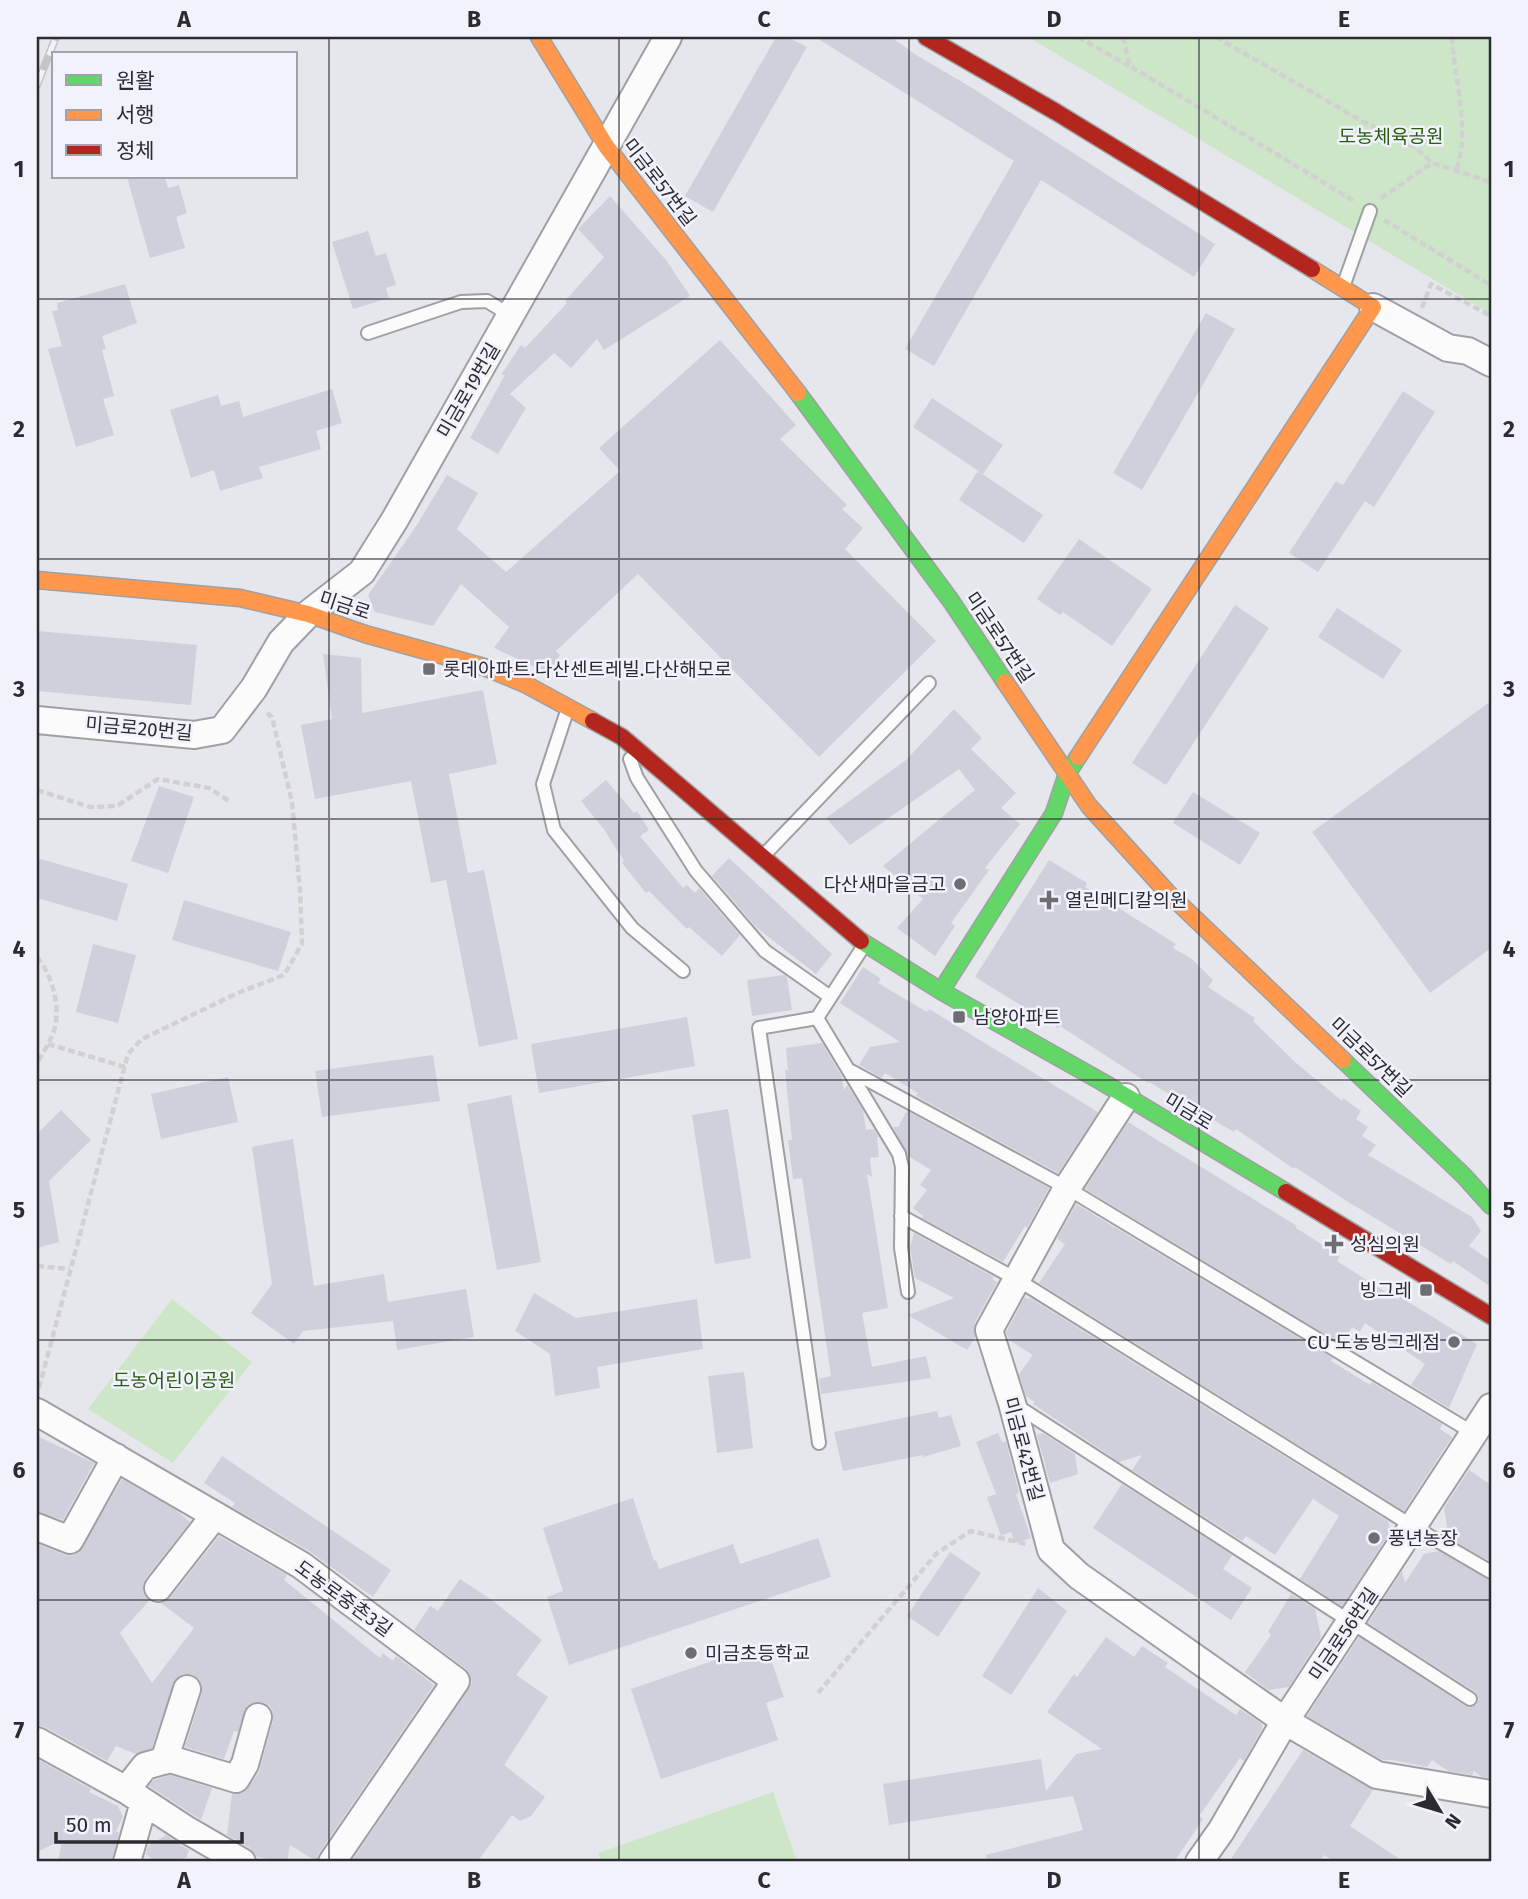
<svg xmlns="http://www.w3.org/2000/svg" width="1528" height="1899" font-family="'Fira Sans','Noto Sans KR',sans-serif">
<rect width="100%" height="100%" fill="#e6e7ec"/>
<path fill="#cde6c8" d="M 1028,37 L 1491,37 L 1491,314 Z
M 172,1299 L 252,1362 L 173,1463 L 88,1409 Z
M 773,1792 L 797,1862 L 601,1862 L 598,1853 Z"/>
<path fill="#cfd0db" d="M 776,37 L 787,37 L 807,47 L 713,212 L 685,196 Z
M 815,37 L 891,37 L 916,55 L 969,86 L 1215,244 L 1194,277 L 1041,180 L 934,366 L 905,349 L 1014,161 Z
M 127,177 L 165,177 L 168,188 L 179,185 L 187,213 L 176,217 L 185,248 L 150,258 Z
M 610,196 L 666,260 L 690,296 L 604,350 L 597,339 L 571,368 L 554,353 L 510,394 L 526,408 L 498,454 L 470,438 L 505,375 L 501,375 L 521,345 L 525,348 L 567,303 L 565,301 L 604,257 L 578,229 Z
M 368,231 L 376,256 L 386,253 L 396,285 L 386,288 L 389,298 L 353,309 L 332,242 Z
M 125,284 L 137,323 L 102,336 L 106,349 L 102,350 L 114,396 L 103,399 L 114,435 L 76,447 L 48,349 L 62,346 L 52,311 L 58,310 L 57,303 Z
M 1206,313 L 1235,329 L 1142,490 L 1113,473 Z
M 720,340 L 796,425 L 780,439 L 847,505 L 842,509 L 863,528 L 845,549 L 936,641 L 819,757 L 638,574 L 556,651 L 560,655 L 548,673 L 494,648 L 509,627 L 461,584 L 433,626 L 375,612 L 368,595 L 417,525 L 447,475 L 478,493 L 457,529 L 506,572 L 620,471 L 599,448 Z
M 332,389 L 342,423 L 316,431 L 321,449 L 259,467 L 263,478 L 220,491 L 214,470 L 191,478 L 170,410 L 218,395 L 221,406 L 239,401 L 243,417 Z
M 1403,391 L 1435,412 L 1374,507 L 1365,501 L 1318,572 L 1289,553 L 1336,481 L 1343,485 Z
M 932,398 L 1003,445 L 983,474 L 913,427 Z
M 978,471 L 1043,515 L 1024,543 L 959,500 Z
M 1079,539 L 1152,589 L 1112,646 L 1063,612 L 1060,615 L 1037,599 Z
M 1235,605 L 1269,628 L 1166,785 L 1132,763 Z
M 1337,608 L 1402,650 L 1383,679 L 1318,637 Z
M 37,631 L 197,645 L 191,705 L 37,691 Z
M 323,654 L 361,658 L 362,713 L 483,690 L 497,764 L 449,774 L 468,873 L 484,870 L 518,1039 L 479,1047 L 446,880 L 431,883 L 411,781 L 315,799 L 301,725 L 332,719 Z
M 1491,701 L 1491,948 L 1430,993 L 1312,832 Z
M 954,709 L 982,738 L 971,749 L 1016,793 L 1001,808 L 1020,824 L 985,868 L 989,870 L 951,923 L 955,926 L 935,956 L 897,928 L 923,899 L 883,866 L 975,790 L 959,769 L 850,845 L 826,818 L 906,760 Z
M 606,780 L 634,813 L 637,811 L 649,830 L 640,836 L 683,888 L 687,885 L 695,893 L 699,888 L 740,935 L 722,956 L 689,927 L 687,929 L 649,891 L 646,893 L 622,863 L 624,861 L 603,828 L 581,801 Z
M 159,786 L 194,797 L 168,873 L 131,861 Z
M 1193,792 L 1260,833 L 1240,865 L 1173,823 Z
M 37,858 L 128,884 L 117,921 L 37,898 Z
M 729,858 L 832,954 L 816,974 L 757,928 L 712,876 Z
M 1049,860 L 1087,883 L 1085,887 L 1176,944 L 1173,948 L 1192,959 L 1213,980 L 1208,987 L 1255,1018 L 1253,1021 L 1295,1062 L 1342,1101 L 1343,1098 L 1361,1111 L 1356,1119 L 1368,1127 L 1362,1136 L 1376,1145 L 1368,1155 L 1472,1217 L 1481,1231 L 1469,1246 L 1491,1261 L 1491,1287 L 1453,1261 L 1451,1264 L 1345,1200 L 1295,1167 L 1294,1169 L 1236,1129 L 1234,1132 L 1149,1082 L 1148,1083 L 1060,1026 L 1058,1028 L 975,977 Z
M 184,900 L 291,932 L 278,971 L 172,940 Z
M 93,944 L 136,955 L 118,1023 L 76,1012 Z
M 863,967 L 881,979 L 878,983 L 927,1012 L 929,1009 L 1098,1112 L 1058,1173 L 916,1096 L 918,1093 L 885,1073 L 882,1078 L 859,1065 L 870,1047 L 900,1042 L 840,1003 Z
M 784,975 L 787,977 L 792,1010 L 752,1016 L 747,980 Z
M 687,1017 L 695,1066 L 539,1093 L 531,1044 Z
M 822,1043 L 842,1077 L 844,1090 L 847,1085 L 863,1110 L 866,1130 L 874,1129 L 879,1138 L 877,1137 L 879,1157 L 870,1158 L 872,1177 L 867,1174 L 888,1308 L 862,1313 L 872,1367 L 926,1356 L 931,1378 L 821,1394 L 819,1379 L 831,1376 L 802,1178 L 793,1179 L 788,1140 L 792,1140 L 785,1070 L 788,1070 L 786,1048 Z
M 433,1055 L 440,1101 L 322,1117 L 315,1071 Z
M 228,1077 L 238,1122 L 161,1139 L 151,1094 Z
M 511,1095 L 541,1262 L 497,1270 L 467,1104 Z
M 728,1109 L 751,1258 L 715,1264 L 692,1115 Z
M 61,1110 L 91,1140 L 49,1181 L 59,1242 L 37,1248 L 37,1134 Z
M 907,1111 L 1049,1188 L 1027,1228 L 1025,1226 L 1003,1262 L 922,1218 L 923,1216 L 913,1208 L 927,1190 L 920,1185 L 931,1170 L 908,1156 L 893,1127 L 898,1127 Z
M 1128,1122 L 1297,1226 L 1296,1228 L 1340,1256 L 1337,1261 L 1398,1300 L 1400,1297 L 1477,1344 L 1449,1408 L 1411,1385 L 1425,1364 L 1365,1323 L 1360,1332 L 1352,1327 L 1342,1344 L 1085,1189 Z
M 293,1139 L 314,1286 L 384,1274 L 388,1302 L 466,1289 L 474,1337 L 397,1350 L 393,1321 L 303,1331 L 294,1344 L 251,1313 L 272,1284 L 252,1147 Z
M 1076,1204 L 1333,1358 L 1331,1361 L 1370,1385 L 1372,1382 L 1442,1424 L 1440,1429 L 1452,1437 L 1404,1511 L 1039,1283 L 1065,1244 L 1057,1239 Z
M 914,1233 L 994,1277 L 992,1279 L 997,1282 L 975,1322 L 975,1338 L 967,1350 L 908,1315 L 954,1298 L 915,1278 L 910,1247 Z
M 534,1293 L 576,1318 L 697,1299 L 703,1349 L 597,1367 L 600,1388 L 555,1396 L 550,1354 L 515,1331 Z
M 1025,1297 L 1028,1299 L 1030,1298 L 1388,1521 L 1391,1531 L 1342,1606 L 1300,1579 L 1339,1516 L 1313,1499 L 1275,1555 L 1246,1536 L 1242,1541 L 1132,1470 L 1142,1455 L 1119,1462 L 1033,1404 L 1035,1402 L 1026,1396 L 1019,1374 L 1033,1355 L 1009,1340 L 1006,1332 Z
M 744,1372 L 753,1448 L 717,1453 L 708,1376 Z
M 937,1411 L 939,1418 L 951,1415 L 961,1446 L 923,1457 L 923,1455 L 843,1471 L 834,1432 Z
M 998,1433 L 1002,1442 L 1006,1441 L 1019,1493 L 1016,1494 L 1031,1538 L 1015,1543 L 1011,1532 L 1001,1536 L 987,1497 L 996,1494 L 976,1442 Z
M 1043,1433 L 1075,1454 L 1078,1474 L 1050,1483 L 1037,1435 Z
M 37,1436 L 94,1463 L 63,1520 L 37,1512 Z
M 222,1456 L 391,1570 L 373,1597 L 309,1551 L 232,1507 L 235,1503 L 204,1483 Z
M 1469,1470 L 1491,1485 L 1491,1562 L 1449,1538 L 1444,1508 Z
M 122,1479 L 176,1510 L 190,1522 L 146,1578 L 143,1585 L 143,1593 L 149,1601 L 120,1633 L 152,1683 L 194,1628 L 161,1603 L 170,1598 L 219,1536 L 287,1575 L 284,1580 L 380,1658 L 383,1653 L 393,1661 L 396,1656 L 434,1685 L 319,1853 L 316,1861 L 290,1845 L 287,1862 L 257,1857 L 250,1848 L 227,1835 L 232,1794 L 245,1792 L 259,1772 L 273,1721 L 273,1712 L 270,1706 L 263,1702 L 255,1702 L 247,1706 L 238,1732 L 234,1731 L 224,1759 L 185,1747 L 202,1693 L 202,1685 L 199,1679 L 191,1674 L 183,1674 L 176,1678 L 152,1748 L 136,1754 L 116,1746 L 107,1761 L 45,1727 L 37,1725 L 37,1544 L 65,1555 L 72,1556 L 79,1553 Z
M 1122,1484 L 1232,1555 L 1223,1569 L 1252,1588 L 1231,1620 L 1093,1528 Z
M 633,1498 L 654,1561 L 656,1560 L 659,1569 L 733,1544 L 740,1564 L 818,1538 L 831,1577 L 569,1665 L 547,1597 L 563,1591 L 543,1528 Z
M 1439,1551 L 1491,1581 L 1491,1778 L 1482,1777 L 1474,1771 L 1472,1775 L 1448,1771 L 1432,1760 L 1427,1767 L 1392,1760 L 1382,1760 L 1307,1716 L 1359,1637 L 1465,1706 L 1470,1708 L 1477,1704 L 1479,1699 L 1475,1692 L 1368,1623 L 1402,1571 L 1405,1583 L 1424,1554 Z
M 950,1552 L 981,1573 L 938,1637 L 907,1616 Z
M 460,1579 L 492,1600 L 542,1640 L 516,1675 L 548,1697 L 504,1765 L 545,1797 L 531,1816 L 520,1821 L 512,1815 L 477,1862 L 351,1862 L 469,1689 L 472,1682 L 466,1669 L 414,1630 L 430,1606 L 438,1611 Z
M 1038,1588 L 1067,1611 L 1011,1695 L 982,1676 Z
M 1291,1594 L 1315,1609 L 1321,1637 L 1289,1687 L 1268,1690 L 1245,1672 L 1271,1635 L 1268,1632 Z
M 1106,1637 L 1134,1657 L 1142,1646 L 1168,1663 L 1165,1667 L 1236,1715 L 1240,1709 L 1262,1724 L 1262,1729 L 1244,1761 L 1240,1758 L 1199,1816 L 1203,1819 L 1174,1862 L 987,1862 L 986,1855 L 1083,1830 L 1073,1796 L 889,1825 L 883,1784 L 1041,1759 L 1046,1791 L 1076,1754 L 1102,1749 L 1047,1712 L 1074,1674 L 1077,1677 Z
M 765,1643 L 784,1697 L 766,1703 L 778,1740 L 661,1779 L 631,1689 Z
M 1303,1750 L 1373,1790 L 1350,1826 L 1404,1862 L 1335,1862 L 1324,1855 L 1319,1862 L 1229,1862 Z
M 37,1759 L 91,1789 L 89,1792 L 118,1806 L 123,1817 L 116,1831 L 119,1833 L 112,1862 L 58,1862 L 62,1840 L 37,1852 Z
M 170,1775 L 212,1788 L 201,1820 L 149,1786 L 154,1780 Z
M 166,1835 L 189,1850 L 186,1858 L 156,1862 L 146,1854 L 148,1846 Z"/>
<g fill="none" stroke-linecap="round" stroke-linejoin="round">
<g stroke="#9fa0a3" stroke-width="16">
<path id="lane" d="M 1344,284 L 1370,211
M 368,333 L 461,302 L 487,301 L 510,315
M 567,711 L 543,784 L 554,830 L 632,928 L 683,971
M 630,759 L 637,778 L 696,871 L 765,951 L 829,996
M 765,854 L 929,683
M 817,1018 L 899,1154 L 902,1167 L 901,1248 L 908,1292
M 851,1071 L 1067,1188 L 1475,1434
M 901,1216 L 1018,1280 L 1414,1527 L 1491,1572
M 1014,1404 L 1470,1699
M 819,1443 L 759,1028 L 817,1018 L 863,947"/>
</g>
<g stroke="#9fa0a3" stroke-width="30">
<path id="street" d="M 1373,307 L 1448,348 L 1468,351 L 1491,363
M 37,720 L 194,735 L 222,730 L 254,688 L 281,642 L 308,614 L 362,572 L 394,521 L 668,37
M 1126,1097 L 1067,1188 L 989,1330 L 1012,1403 L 1051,1550 L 1079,1576 L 1285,1721 L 1377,1775 L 1491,1794
M 37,1412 L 301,1565 L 456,1681 L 332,1862
M 37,1527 L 70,1540 L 116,1457
M 158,1588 L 215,1515
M 37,1741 L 126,1790 L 187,1830 L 242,1862
M 164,1761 L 187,1689
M 126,1790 L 145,1766 L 170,1759 L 236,1779 L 245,1764 L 258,1717
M 127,1862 L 144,1802
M 1199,1862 L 1221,1831 L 1285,1721 L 1491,1407"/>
</g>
<g stroke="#9fa0a3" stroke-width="19">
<path id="fast" d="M 798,393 L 951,601 L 1005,682
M 861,941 L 941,991 L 1104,1083 L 1286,1192
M 941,991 L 1054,813 L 1067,774 L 1078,757
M 1343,1060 L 1464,1176 L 1491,1206"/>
</g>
<g stroke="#9fa0a3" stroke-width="19">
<path id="slow" d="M 539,37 L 606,146 L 798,393
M 37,580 L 240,598 L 308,614 L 365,634 L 484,667 L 525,684 L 593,721
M 1005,682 L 1089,806 L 1167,892 L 1343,1060
M 1078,757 L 1373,307 L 1312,269"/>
</g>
<g stroke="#9fa0a3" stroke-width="19">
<path id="jam" d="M 926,37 L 1056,112 L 1312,269
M 593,721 L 622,737 L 861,941
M 1286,1192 L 1491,1316"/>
</g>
<path stroke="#d1d1d2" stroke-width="4.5" stroke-dasharray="7 3.5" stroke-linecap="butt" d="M 1078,37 L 1129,66
M 1123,37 L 1130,66 L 1356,202
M 1216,37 L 1362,121 L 1415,147 L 1432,163
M 1452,37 C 1454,78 1471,132 1456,170
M 1381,198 L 1432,163 L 1491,182
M 1384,220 L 1491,285
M 1422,308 L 1431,284 L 1491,316
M 37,790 L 90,807 L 117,806 L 158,779 L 209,788 L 229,801
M 37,957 C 53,977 62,1009 53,1034 C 49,1044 42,1054 37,1063
M 48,1044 L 125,1067
M 37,1266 L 70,1269
M 39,1388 L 128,1054 L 142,1039 L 240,992 L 284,975 L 302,944 L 300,890 L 292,802 L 272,717 L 267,713
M 818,1693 L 937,1553 L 971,1531 L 1026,1544"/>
<use href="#lane" stroke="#fbfbfc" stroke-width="12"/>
<use href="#street" stroke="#fbfbfc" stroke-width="26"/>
<use href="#fast" stroke="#63d668" stroke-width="16"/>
<use href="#slow" stroke="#ff974d" stroke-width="16"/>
<use href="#jam" stroke="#b3261e" stroke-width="16"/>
<g stroke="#c5c5c7" stroke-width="8">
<path id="rail" d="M 37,85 L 56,37"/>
</g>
<use href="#rail" stroke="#f1f2fb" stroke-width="5" stroke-dasharray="16" stroke-linecap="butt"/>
</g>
<path fill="none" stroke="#2c2c30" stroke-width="2" stroke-opacity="0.55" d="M 329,37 L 329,1862M 619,37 L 619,1862M 909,37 L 909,1862M 1199,37 L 1199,1862M 37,299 L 1491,299M 37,559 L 1491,559M 37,819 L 1491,819M 37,1080 L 1491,1080M 37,1340 L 1491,1340M 37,1600 L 1491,1600"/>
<g fill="#6d6d72" stroke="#f1f2fb" stroke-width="2.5">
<rect x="422" y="662" width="14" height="14" rx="3.5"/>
<circle cx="960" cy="884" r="7"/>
<path d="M1045.5 889.5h7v7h7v7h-7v7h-7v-7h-7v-7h7z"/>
<rect x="952" y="1010" width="14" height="14" rx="3.5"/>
<path d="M1330.5 1233.5h7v7h7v7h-7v7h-7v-7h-7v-7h7z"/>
<rect x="1419" y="1283" width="14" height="14" rx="3.5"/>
<circle cx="1454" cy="1342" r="7"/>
<circle cx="1374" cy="1538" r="7"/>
<circle cx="691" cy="1653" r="7"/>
</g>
<g text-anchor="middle" stroke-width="5" stroke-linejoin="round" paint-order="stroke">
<g font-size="19" fill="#295c12" stroke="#f1f2fb">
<text x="1391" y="143">도농체육공원</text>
<text x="174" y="1387">도농어린이공원</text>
</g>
<g font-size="19" fill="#2c2c30" stroke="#f1f2fb">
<text transform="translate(660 182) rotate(52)" y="7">미금로57번길</text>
<text transform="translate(468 390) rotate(-60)" y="7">미금로19번길</text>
<text transform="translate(345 605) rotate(18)" y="7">미금로</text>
<text transform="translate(1000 637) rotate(56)" y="7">미금로57번길</text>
<text transform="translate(139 728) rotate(5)" y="7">미금로20번길</text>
<text transform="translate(1371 1057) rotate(44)" y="7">미금로57번길</text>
<text transform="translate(1189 1111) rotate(31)" y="7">미금로</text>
<text transform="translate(1024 1449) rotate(75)" y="7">미금로42번길</text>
<text transform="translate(344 1598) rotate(36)" y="7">도농로중촌3길</text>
<text transform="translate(1343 1634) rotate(-56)" y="7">미금로56번길</text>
</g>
<g font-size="19" fill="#2c2c30" stroke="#f1f2fb" text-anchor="start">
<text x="443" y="676">롯데아파트.다산센트레빌.다산해모로</text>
<text x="946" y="891" text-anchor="end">다산새마을금고</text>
<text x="1065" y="907">열린메디칼의원</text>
<text x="973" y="1024">남양아파트</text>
<text x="1350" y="1251">성심의원</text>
<text x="1412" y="1297" text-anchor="end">빙그레</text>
<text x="1440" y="1349" text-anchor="end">CU 도농빙그레점</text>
<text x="1388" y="1545">풍년농장</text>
<text x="705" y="1660">미금초등학교</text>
</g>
</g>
<rect width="1528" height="1899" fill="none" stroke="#f1f2fb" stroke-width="77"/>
<rect x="52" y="52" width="245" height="126" fill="#f1f2fb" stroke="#a2a3aa" stroke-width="2"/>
<rect x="66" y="75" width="35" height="10" fill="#63d668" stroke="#a2a3aa" stroke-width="2"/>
<text x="116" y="88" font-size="21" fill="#2c2c30">원활</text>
<rect x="66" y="110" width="35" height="10" fill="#ff974d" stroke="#a2a3aa" stroke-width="2"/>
<text x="116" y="122" font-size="21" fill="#2c2c30">서행</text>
<rect x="66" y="145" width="35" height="10" fill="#b3261e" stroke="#a2a3aa" stroke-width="2"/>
<text x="116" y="158" font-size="21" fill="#2c2c30">정체</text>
<g transform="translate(1440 1811) rotate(128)" stroke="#f1f2fb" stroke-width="5" paint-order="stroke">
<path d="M0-5L12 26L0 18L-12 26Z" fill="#2c2c30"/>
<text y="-10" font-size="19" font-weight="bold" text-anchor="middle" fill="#2c2c30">N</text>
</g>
<path d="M56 1832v10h186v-10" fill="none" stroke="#2c2c30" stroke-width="3.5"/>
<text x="66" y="1832" font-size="21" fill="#2c2c30" stroke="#f1f2fb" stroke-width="5" paint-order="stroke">50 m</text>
<rect x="38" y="38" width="1452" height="1822" fill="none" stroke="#2c2c30" stroke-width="2.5"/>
<g font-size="23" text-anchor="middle" font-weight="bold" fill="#2c2c30">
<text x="184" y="27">A</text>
<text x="474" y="27">B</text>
<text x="764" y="27">C</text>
<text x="1054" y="27">D</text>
<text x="1344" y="27">E</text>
<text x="19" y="177">1</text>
<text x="1509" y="177">1</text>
<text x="19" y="437">2</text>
<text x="1509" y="437">2</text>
<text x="19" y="697">3</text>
<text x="1509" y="697">3</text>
<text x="19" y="957">4</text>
<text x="1509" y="957">4</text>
<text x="19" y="1218">5</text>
<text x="1509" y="1218">5</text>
<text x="19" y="1478">6</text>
<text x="1509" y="1478">6</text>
<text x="19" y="1738">7</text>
<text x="1509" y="1738">7</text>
<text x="184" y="1888">A</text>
<text x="474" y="1888">B</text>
<text x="764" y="1888">C</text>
<text x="1054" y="1888">D</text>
<text x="1344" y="1888">E</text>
</g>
</svg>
